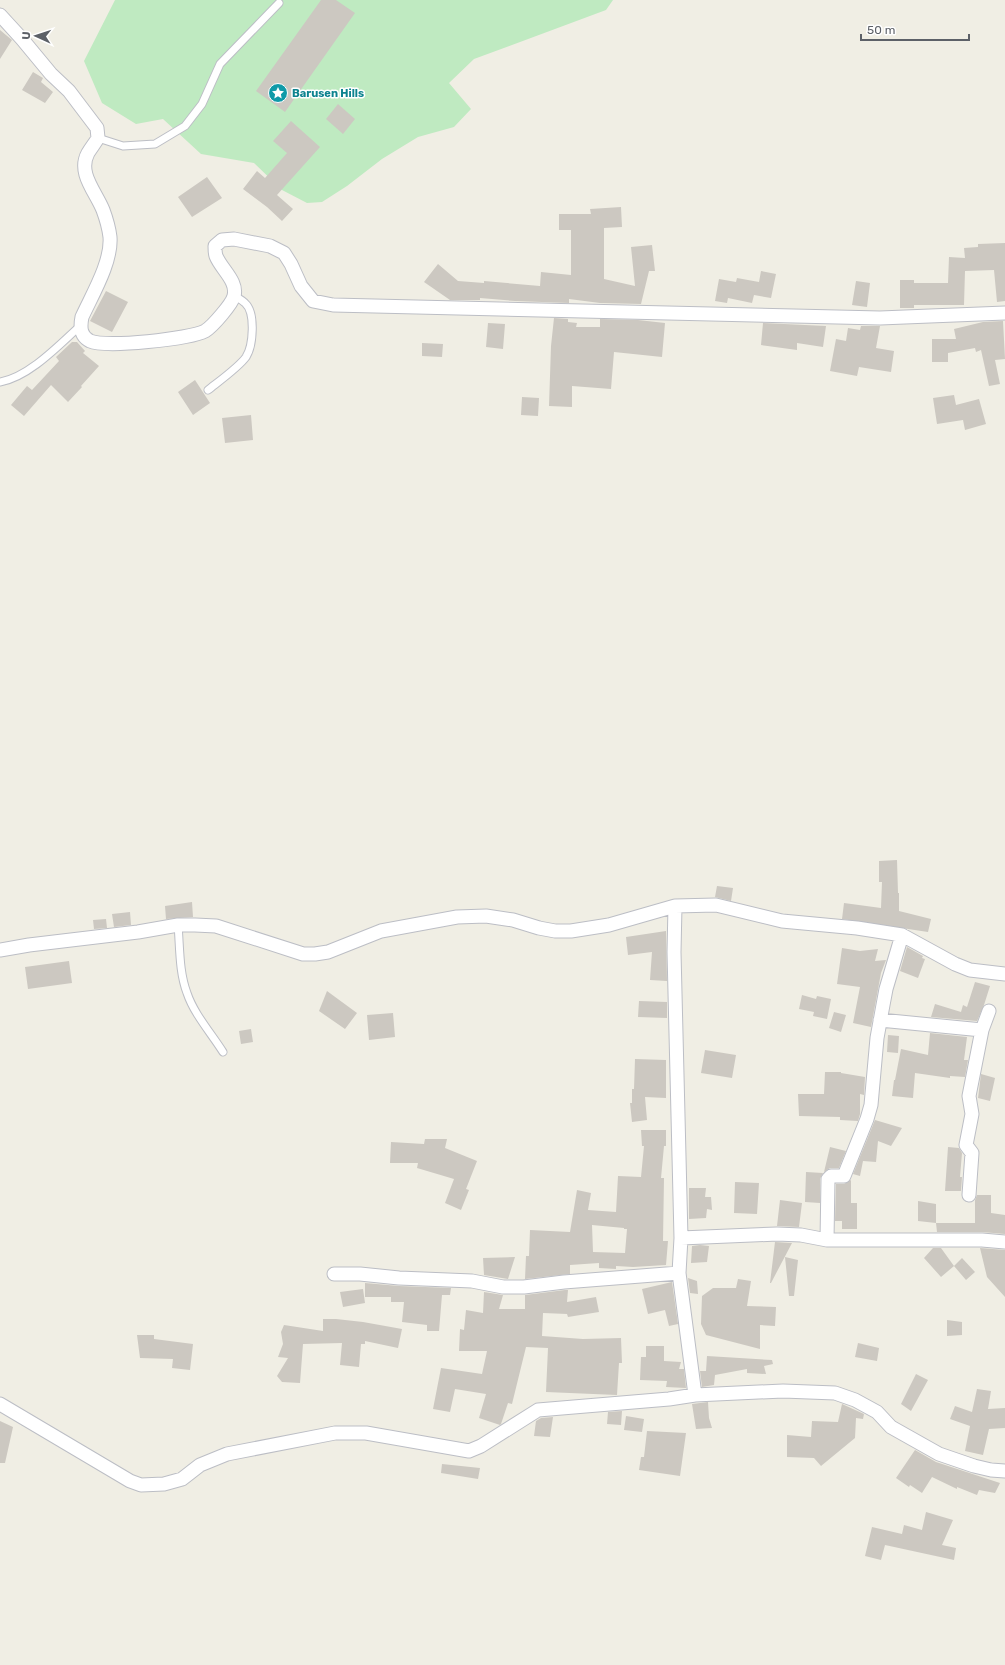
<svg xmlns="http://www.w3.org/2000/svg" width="1005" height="1665" font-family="Rubik,sans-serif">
<rect width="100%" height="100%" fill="#f0eee4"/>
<path fill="#bfeac1" d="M 115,0 L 613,0 L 606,10 L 474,59 L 449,83 L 471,109 L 454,127 L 418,137 L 382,159 L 347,186 L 322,202 L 307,203 L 282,190 L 254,163 L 201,154 L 163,119 L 136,124 L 102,103 L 84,61 Z"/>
<path fill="#ccc8c1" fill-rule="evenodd" d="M 321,0 L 336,0 L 355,13 L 285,112 L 256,91 Z
M 0,30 L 12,40 L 0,59 Z
M 33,72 L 43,78 L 41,82 L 53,92 L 45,103 L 22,90 Z
M 338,104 L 355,119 L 343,134 L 326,119 Z
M 291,121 L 320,147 L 277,195 L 293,209 L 282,221 L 267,207 L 243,189 L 257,171 L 265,178 L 287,153 L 273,141 Z
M 207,177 L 222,198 L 192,217 L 178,197 Z
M 621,207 L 622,227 L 604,228 L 604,279 L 635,286 L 631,247 L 652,245 L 655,271 L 649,271 L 641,304 L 600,303 L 569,299 L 569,303 L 515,301 L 480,298 L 480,300 L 450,300 L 424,282 L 438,264 L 458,281 L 484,283 L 484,281 L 540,286 L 541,272 L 571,275 L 571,230 L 559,230 L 559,214 L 591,214 L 590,209 Z
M 1005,243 L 1005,301 L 997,302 L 994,270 L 965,271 L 964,305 L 914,305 L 914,308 L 900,308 L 900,280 L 914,280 L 914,283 L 948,283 L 949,257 L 965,258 L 964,248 L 978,247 L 978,244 Z
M 761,271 L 776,274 L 771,298 L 754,295 L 752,303 L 728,298 L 727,303 L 715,301 L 719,279 L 736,282 L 737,278 L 759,282 Z
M 856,281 L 870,283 L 867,307 L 852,305 Z
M 106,291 L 128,302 L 112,332 L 90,321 Z
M 554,318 L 568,319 L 568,322 L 577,323 L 576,327 L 600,327 L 600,319 L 638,320 L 665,323 L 662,357 L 614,352 L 611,389 L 572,386 L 572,407 L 549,406 L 551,346 Z
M 1003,321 L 1005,359 L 995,360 L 1000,384 L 989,386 L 981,350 L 976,352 L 975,348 L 948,353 L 948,362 L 932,362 L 932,339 L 956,339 L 954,329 L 983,322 Z
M 488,323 L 505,324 L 503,349 L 486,347 Z
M 763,323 L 826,326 L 823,347 L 797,343 L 797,350 L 761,345 Z
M 861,326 L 880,326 L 876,348 L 894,351 L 891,372 L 859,367 L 857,376 L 830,371 L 836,339 L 846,341 L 848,328 L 860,330 Z
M 72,342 L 77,342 L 85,351 L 83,353 L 99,366 L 81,386 L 82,387 L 68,402 L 51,385 L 24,416 L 11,405 L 27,386 L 32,390 L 59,361 L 56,357 Z
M 422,343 L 443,344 L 442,357 L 422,356 Z
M 195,380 L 210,403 L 193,415 L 178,392 Z
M 954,395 L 956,405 L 979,399 L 986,424 L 965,430 L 963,420 L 937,424 L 933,398 Z
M 522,397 L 539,398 L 538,416 L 521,415 Z
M 251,415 L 253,440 L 225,443 L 222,418 Z
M 897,860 L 898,893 L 899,893 L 899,911 L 931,919 L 928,932 L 842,919 L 844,903 L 881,908 L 882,882 L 879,882 L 879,861 Z
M 717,886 L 733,888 L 731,901 L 715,897 Z
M 192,902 L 193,917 L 166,919 L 165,906 Z
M 130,912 L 131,925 L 114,927 L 112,914 Z
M 106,919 L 107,928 L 94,929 L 93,920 Z
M 666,931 L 667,981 L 650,980 L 652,952 L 628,955 L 626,937 Z
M 907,947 L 923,956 L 922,958 L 925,959 L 918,978 L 900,971 Z
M 842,948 L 860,951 L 878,949 L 875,961 L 886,960 L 881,973 L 871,1027 L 853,1023 L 860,987 L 837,984 Z
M 69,961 L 72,983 L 28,989 L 25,967 Z
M 975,982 L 990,986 L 984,1005 L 977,1021 L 931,1017 L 935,1004 L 961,1012 L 963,1005 L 967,1007 Z
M 327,991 L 357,1013 L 345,1029 L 319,1011 Z
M 802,995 L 816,999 L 817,996 L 831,999 L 827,1019 L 813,1016 L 814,1012 L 799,1009 Z
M 639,1001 L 667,1002 L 667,1018 L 638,1017 Z
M 834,1012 L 846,1015 L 841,1032 L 829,1028 Z
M 393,1013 L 395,1037 L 369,1040 L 367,1015 Z
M 251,1029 L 253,1042 L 241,1044 L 239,1031 Z
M 930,1033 L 967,1037 L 964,1060 L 968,1060 L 965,1077 L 950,1076 L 950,1078 L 915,1073 L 913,1098 L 892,1096 L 894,1080 L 895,1080 L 901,1049 L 928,1055 Z
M 888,1035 L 899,1036 L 898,1053 L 887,1052 Z
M 705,1050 L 736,1055 L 732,1078 L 701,1073 Z
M 635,1059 L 666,1060 L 666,1098 L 645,1097 L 647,1120 L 632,1122 L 630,1103 L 632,1103 L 632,1089 L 634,1089 Z
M 825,1072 L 841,1072 L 841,1073 L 865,1077 L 864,1095 L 860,1094 L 860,1114 L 858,1121 L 840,1120 L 840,1117 L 799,1116 L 798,1094 L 824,1094 Z
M 981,1074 L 995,1078 L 990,1101 L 978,1098 Z
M 875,1120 L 902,1128 L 891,1146 L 878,1141 L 876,1162 L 863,1161 L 860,1176 L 853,1174 Z
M 641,1130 L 666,1130 L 666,1146 L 664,1146 L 661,1178 L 664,1178 L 663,1241 L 668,1241 L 666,1265 L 633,1267 L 616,1266 L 616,1269 L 599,1268 L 599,1263 L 570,1265 L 570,1274 L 525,1279 L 526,1256 L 529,1256 L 530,1230 L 570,1232 L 577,1190 L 591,1193 L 588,1210 L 616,1212 L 618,1176 L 641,1177 L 644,1146 L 642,1146 ZM 592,1225 L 624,1228 L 624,1229 L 627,1229 L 625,1253 L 593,1252 Z
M 425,1139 L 447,1139 L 445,1148 L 477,1161 L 466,1189 L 469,1190 L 461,1210 L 445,1203 L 454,1179 L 417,1168 L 418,1163 L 390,1163 L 391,1142 L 424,1144 Z
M 830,1147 L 846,1151 L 839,1168 L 830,1168 L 824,1172 Z
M 948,1147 L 959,1148 L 962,1153 L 960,1177 L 962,1177 L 961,1191 L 945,1191 Z
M 806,1172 L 823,1173 L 820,1179 L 820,1203 L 805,1202 Z
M 851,1180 L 851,1203 L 857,1203 L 857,1229 L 842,1229 L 842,1221 L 835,1221 L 836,1184 L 844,1184 Z
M 735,1182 L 759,1183 L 757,1214 L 734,1213 Z
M 689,1188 L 706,1188 L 705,1197 L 711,1197 L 712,1210 L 707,1209 L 706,1218 L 689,1219 Z
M 977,1195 L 991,1195 L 991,1213 L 1005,1215 L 1005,1234 L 982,1232 L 937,1232 L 936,1223 L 975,1223 L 975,1200 Z
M 780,1200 L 802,1203 L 799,1227 L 777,1226 Z
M 918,1201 L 936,1204 L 936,1223 L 918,1221 Z
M 775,1242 L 792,1243 L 771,1283 L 770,1283 Z
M 700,1245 L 709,1246 L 707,1262 L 691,1263 L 692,1246 Z
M 933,1248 L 941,1248 L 954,1266 L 941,1277 L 924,1258 Z
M 980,1248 L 1005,1250 L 1005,1297 L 987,1277 Z
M 515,1257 L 508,1279 L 484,1275 L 483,1258 Z
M 785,1257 L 798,1260 L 794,1296 L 789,1296 Z
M 962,1258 L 975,1272 L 966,1280 L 954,1266 Z
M 688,1278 L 697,1281 L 698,1294 L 690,1293 Z
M 738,1279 L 751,1281 L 747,1306 L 776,1307 L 775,1326 L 760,1325 L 760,1349 L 706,1335 L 701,1324 L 702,1296 L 713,1288 L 736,1288 Z
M 672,1282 L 678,1324 L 669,1326 L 665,1310 L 648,1314 L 642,1289 Z
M 365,1283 L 399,1286 L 451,1288 L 450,1295 L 442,1295 L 439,1331 L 427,1331 L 427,1325 L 402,1322 L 404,1302 L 391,1302 L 391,1297 L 365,1297 Z
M 363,1289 L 365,1303 L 343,1307 L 340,1292 Z
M 565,1290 L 568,1290 L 567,1302 L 596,1297 L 599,1312 L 568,1317 L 567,1314 L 543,1313 L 542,1336 L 583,1339 L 621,1338 L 622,1363 L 619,1363 L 617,1395 L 546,1392 L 548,1348 L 526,1347 L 512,1404 L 508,1403 L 501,1424 L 500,1425 L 479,1418 L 486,1394 L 455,1389 L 450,1412 L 433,1409 L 441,1368 L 482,1374 L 487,1351 L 459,1351 L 460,1329 L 464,1330 L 466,1310 L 483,1313 L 484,1292 L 503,1295 L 499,1309 L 525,1309 L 525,1295 Z
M 323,1319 L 336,1319 L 363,1322 L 402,1329 L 398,1348 L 365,1341 L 365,1344 L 361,1344 L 359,1367 L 340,1365 L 342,1343 L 303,1344 L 300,1383 L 282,1382 L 277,1376 L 288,1358 L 278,1357 L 283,1344 L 281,1332 L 284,1325 L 323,1331 Z
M 947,1320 L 962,1322 L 962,1335 L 947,1336 Z
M 137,1335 L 154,1335 L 154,1339 L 193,1344 L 190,1370 L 172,1368 L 173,1359 L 140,1358 Z
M 858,1343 L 879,1348 L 877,1361 L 855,1357 Z
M 646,1346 L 664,1346 L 664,1361 L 681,1362 L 679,1369 L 684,1369 L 686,1388 L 666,1387 L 667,1381 L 640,1380 L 641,1357 L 646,1357 Z
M 707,1356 L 772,1360 L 773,1364 L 764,1366 L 766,1374 L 747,1373 L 747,1369 L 715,1375 L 714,1385 L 702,1387 L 700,1371 L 706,1371 Z
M 916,1374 L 928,1380 L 911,1411 L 901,1404 Z
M 977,1389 L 991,1391 L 988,1409 L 1005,1408 L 1005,1428 L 989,1429 L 983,1455 L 965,1451 L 970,1426 L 950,1419 L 955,1406 L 972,1412 Z
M 708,1402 L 709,1418 L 712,1428 L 696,1429 L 692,1404 Z
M 842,1404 L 864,1414 L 863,1419 L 856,1418 L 855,1438 L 821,1466 L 814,1458 L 787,1457 L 787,1435 L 811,1437 L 812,1421 L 838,1422 Z
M 622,1411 L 621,1425 L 607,1424 L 608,1412 Z
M 626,1416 L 644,1419 L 642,1432 L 624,1430 Z
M 553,1417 L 550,1437 L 534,1436 L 536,1421 L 541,1418 Z
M 0,1421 L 13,1427 L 5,1463 L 0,1463 Z
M 647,1431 L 686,1433 L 680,1476 L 639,1470 L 641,1457 L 644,1457 Z
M 915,1450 L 936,1462 L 1000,1483 L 995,1493 L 979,1490 L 977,1495 L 957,1487 L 957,1489 L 932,1477 L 922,1493 L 910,1485 L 909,1487 L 896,1478 Z
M 442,1464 L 480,1468 L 478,1479 L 441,1473 Z
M 926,1512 L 953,1520 L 942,1545 L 956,1548 L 954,1560 L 885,1545 L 881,1560 L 865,1556 L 872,1527 L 902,1534 L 904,1525 L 922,1530 Z"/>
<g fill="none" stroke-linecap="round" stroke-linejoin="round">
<g stroke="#bcbec5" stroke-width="9">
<path id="lane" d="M 98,138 L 123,146 L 155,144 L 185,126 L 202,104 L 220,64 L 279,3
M 0,382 C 29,377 59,345 80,326
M 208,390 C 218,382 239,367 246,357 C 253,346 256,313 245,303 C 242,300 238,298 235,296
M 178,925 C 180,948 179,972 187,993 C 194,1014 211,1033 223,1052"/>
</g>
<g stroke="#bcbec5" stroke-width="15">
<path id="street" d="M 0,15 L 22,39 L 51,74 L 69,91 L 97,128 L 98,138 C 95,143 91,148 88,153 C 77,173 96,192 103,210 C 106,218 109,229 110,237 C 112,262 92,295 82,317 C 80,327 80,336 90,341 C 106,348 190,339 205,331 C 212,327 232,304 234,296 C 238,281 221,269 216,256 C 215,253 215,249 215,246 L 222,240 L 234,239 L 270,246 L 284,253 L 291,264 L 301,286 L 313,301 L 333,305 L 880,318 L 1005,313
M 675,906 L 674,952 L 681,1238 L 679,1273 L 695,1395
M 0,950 L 29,945 L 138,932 L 178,925 L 195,925 L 216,926 L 303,954 L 315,954 L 328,952 L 381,931 L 457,917 L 486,916 L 513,920 L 539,928 L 555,931 L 571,931 L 609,925 L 675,906 L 716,905 L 782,921 L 857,928 L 902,935 L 955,964 L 970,970 L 1005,974
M 880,1020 L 982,1030
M 969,1195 L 972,1153 L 966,1145 L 972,1114 L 969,1096 L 982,1030 L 989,1011
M 681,1238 L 777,1234 L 801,1235 L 827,1240 L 982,1240 L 1005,1242
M 827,1240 L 828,1179 L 831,1176 L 844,1176 L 867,1119 L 871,1105 L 877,1038 L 883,1005 L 886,989 L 902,935
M 334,1274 L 360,1274 L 399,1278 L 472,1281 L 503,1287 L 524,1287 L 564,1282 L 679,1273
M 0,1404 L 130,1481 L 141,1485 L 164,1484 L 182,1479 L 200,1465 L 227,1454 L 335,1433 L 366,1433 L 469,1451 L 481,1446 L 538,1410 L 669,1399 L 695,1395 L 783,1391 L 835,1393 L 855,1400 L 877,1412 L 891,1427 L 939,1454 L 974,1466 L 991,1470 L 1005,1471"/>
</g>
<use href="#lane" stroke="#fff" stroke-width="7"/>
<use href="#street" stroke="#fff" stroke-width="13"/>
</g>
<defs>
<g id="sight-disc" transform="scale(1)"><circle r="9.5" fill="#0f9aa8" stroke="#fff"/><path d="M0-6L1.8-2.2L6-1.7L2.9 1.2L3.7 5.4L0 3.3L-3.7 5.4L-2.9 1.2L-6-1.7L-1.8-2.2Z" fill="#fff"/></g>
</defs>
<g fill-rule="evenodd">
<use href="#sight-disc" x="278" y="93"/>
</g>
<g text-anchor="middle" stroke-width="3" stroke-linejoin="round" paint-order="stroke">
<g font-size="11" font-weight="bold" fill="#0d838f" stroke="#fff" text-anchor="start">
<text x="292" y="97">Barusen Hills</text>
</g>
</g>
<g transform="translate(36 36) rotate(273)" stroke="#ffffff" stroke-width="3" paint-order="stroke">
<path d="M0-3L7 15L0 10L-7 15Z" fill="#5c6067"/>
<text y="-6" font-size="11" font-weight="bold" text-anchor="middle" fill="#5c6067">U</text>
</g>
<path d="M861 34v6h108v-6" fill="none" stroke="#5c6067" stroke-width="2"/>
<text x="867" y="34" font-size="12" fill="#5c6067" stroke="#ffffff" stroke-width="3" paint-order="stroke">50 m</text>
</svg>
